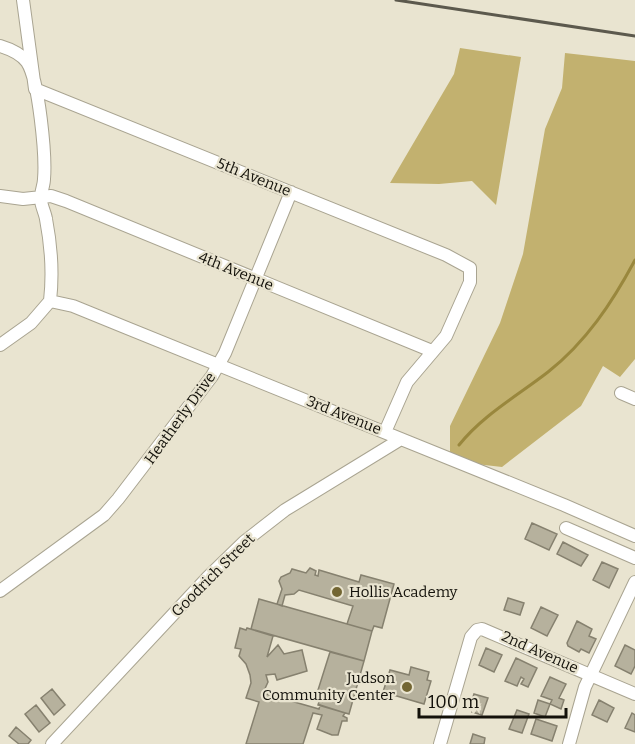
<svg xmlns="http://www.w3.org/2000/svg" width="635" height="744" font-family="Bitter,serif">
<rect width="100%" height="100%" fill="#e9e4d0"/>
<path fill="#c2b16f" d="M 460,48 L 521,57 L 496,205 L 472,181 L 439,184 L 390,183 L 454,74 Z
M 565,53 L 635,61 L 635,359 L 620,377 L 603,366 L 581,406 L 502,467 L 450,461 L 450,426 L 500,323 L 523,254 L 545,129 L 562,88 Z"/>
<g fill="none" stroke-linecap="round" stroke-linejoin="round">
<path stroke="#99873d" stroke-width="3" d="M 459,445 C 483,415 517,396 548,372 C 586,342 612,303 635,260"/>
</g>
<path fill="#b6b19d" stroke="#86816f" stroke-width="1.5" d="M 532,523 L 557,534 L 549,550 L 525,539 Z
M 563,542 L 588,555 L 581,566 L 557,554 Z
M 602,562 L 618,569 L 609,588 L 593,580 Z
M 310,568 L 316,571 L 315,575 L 318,576 L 319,570 L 359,582 L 361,575 L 394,584 L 382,628 L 374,626 L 372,631 L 347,624 L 353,606 L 299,590 L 294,594 L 285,595 L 282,606 L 277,604 L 282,589 L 279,581 L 281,577 L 290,573 L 292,569 L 306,573 Z
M 508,598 L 524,603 L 520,615 L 504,610 Z
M 259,599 L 372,631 L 364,661 L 251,629 Z
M 541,607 L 558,615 L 547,636 L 531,628 Z
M 577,621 L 592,629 L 589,636 L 596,639 L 589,653 L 581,649 L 579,652 L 568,646 L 567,643 Z
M 240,628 L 246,630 L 247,628 L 273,636 L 267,657 L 278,645 L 284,654 L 302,650 L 307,671 L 277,680 L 275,674 L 266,675 L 268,682 L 263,693 L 319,709 L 320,705 L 345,713 L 343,716 L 347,718 L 347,721 L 342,721 L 338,735 L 332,735 L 317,729 L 322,715 L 313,713 L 303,744 L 246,744 L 259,702 L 246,698 L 251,683 L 250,675 L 246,664 L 239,656 L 241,649 L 235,648 Z
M 625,645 L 635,650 L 635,666 L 631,674 L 615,666 Z
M 486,648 L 502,655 L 494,672 L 479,665 Z
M 330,652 L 364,661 L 349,714 L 318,705 L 322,692 L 318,690 Z
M 516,658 L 537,668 L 528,687 L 521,684 L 524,679 L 521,677 L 517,686 L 505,681 Z
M 411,667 L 429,672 L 427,680 L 431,681 L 424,704 L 383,692 L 390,670 L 409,675 Z
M 550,677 L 566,684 L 559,698 L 564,700 L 561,709 L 550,704 L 552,700 L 541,696 Z
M 52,689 L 65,705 L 54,715 L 41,698 Z
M 474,694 L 488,698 L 482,715 L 472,712 L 476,701 L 472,700 Z
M 538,700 L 550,704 L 545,717 L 534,713 Z
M 599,700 L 614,708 L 607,722 L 592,715 Z
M 36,705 L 50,723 L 39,732 L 25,714 Z
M 517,710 L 529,714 L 522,733 L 509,729 Z
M 632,713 L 635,715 L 635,732 L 625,728 Z
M 536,719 L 557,726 L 552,741 L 531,734 Z
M 16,727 L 31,740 L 28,744 L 19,744 L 9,736 Z
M 473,734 L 485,738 L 484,744 L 470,744 Z"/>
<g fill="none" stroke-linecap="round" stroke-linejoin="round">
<g stroke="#a9a491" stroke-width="14">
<path id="minor" d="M 23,0 L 35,89 L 446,255 L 470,268 L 470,282 L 446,336 L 407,382 L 385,432
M 0,46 C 10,49 21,54 27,62 C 39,80 46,156 44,179 C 44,185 41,191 41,197 C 40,204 45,212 46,219 C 51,245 53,275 50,301
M 0,196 L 23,199 L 51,196 L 66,201 L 432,351
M 50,301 L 73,306 L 127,328 L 564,505 L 635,536
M 0,345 L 31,323 L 50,301
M 621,393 L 635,399
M 566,528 L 635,558
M 0,591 L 104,515 L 118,499 L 212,376 L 225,353 L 291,192
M 52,744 L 208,577 L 244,542 L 285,510 L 401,439
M 440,744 L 471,637 L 477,630 L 482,629 L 635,694
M 569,744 L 585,687 L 635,582"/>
</g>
<use href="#minor" stroke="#fff" stroke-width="12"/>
<path stroke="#5c594d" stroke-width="3" d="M 396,0 L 635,36"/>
</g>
<g fill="#736633" stroke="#e9e4d0" stroke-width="2">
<circle cx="337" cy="592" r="6"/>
<circle cx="407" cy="687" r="6"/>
</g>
<g text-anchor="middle" stroke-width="4.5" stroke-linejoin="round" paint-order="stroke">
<g font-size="15" fill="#13110a" stroke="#e9e4d0">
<text transform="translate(254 177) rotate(22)" y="5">5th Avenue</text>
<text transform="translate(236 271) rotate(22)" y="5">4th Avenue</text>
<text transform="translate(344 415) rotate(22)" y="5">3rd Avenue</text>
<text transform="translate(180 418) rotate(-54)" y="5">Heatherly Drive</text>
<text transform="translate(213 575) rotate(-45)" y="5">Goodrich Street</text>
<text transform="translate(540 652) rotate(24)" y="5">2nd Avenue</text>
</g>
<g font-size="15" fill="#13110a" stroke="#e9e4d0" text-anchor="start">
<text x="349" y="597">Hollis Academy</text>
<text x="395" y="683" text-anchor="end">Judson<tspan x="395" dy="17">Community Center</tspan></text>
</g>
</g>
<path d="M419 708v9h147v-9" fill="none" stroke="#13110a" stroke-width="3"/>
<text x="428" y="708" font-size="18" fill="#13110a" stroke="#e9e4d0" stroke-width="4.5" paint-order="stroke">100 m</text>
</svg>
